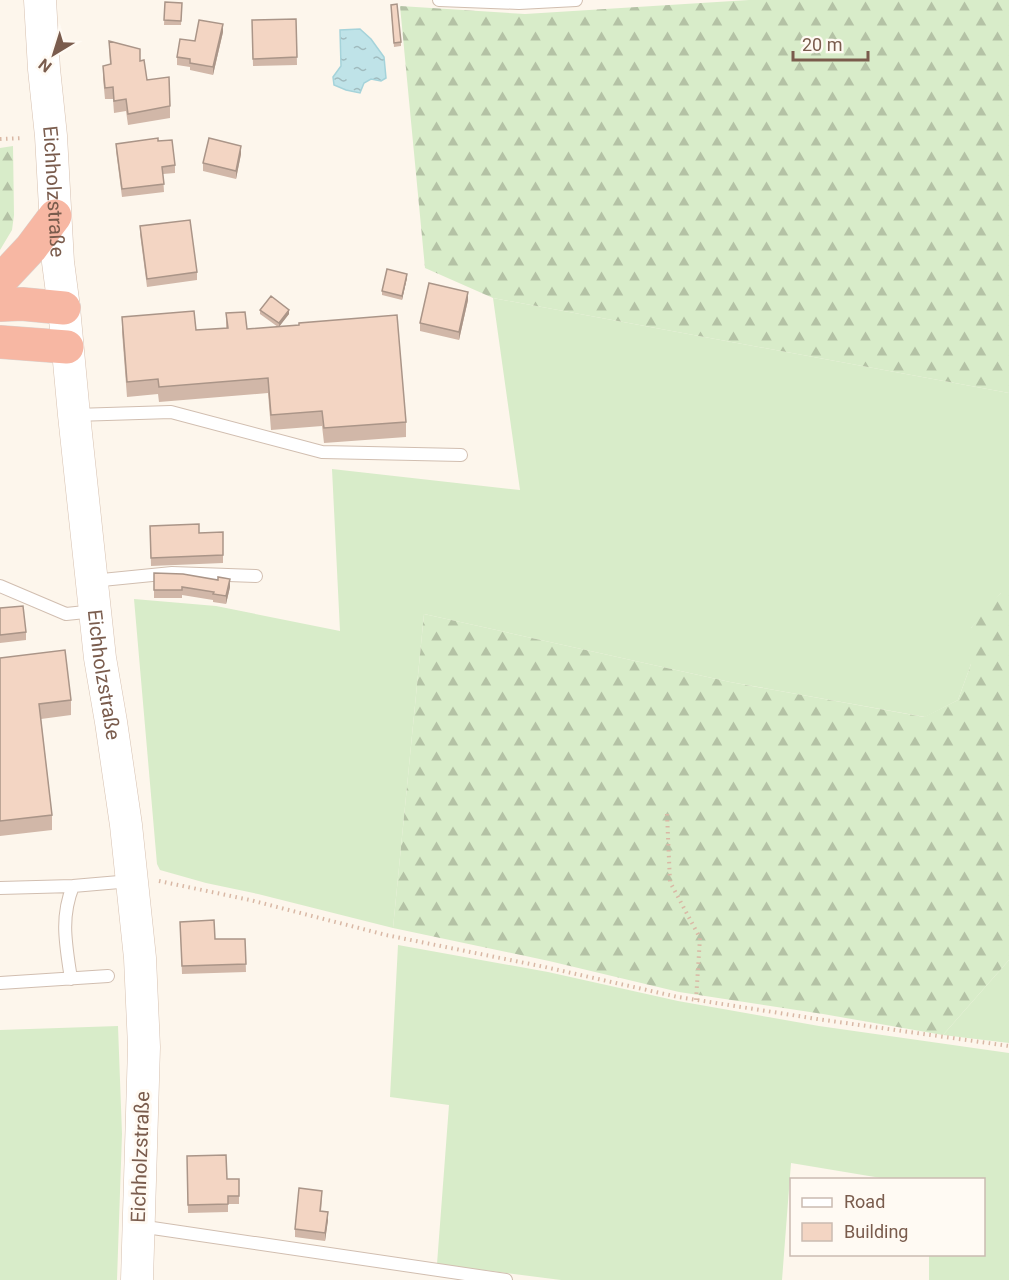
<svg xmlns="http://www.w3.org/2000/svg" width="1009" height="1280" font-family="Roboto,sans-serif">
<defs>
<pattern id="forest-firs" width="22" height="20" patternUnits="userSpaceOnUse" patternTransform="scale(1.5)"><rect width="22" height="20" fill="#d8ecc9"/><path d="M5 1l3.5 6h-7zM16 11l3.5 6h-7z" fill="#b4c2a5"/></pattern>
<pattern id="water-ripples" width="26" height="14" patternUnits="userSpaceOnUse" patternTransform="scale(1.5)"><rect width="26" height="14" fill="#bfe3e8"/><path d="M2 4q2-2 4 0t4 0M15 11q2-2 4 0t4 0" fill="none" stroke="#a0bbbe"/></pattern>
</defs>
<rect width="100%" height="100%" fill="#fdf6ec"/>
<path fill="#d8ecc9" d="M 493,298 L 1009,393 L 1009,593 L 1001,593 L 971,628 L 971,664 L 958,700 L 925,717 L 730,682 L 424,614 L 393,928 L 258,894 L 206,883 L 160,870 L 157,864 L 134,599 L 216,606 L 340,631 L 332,469 L 520,490 Z
M 398,945 L 548,972 L 678,1001 L 819,1026 L 1009,1053 L 1009,1280 L 929,1280 L 929,1255 L 984,1254 L 984,1180 L 887,1179 L 791,1163 L 782,1280 L 561,1280 L 437,1264 L 449,1105 L 390,1097 Z
M 1009,960 L 1009,1043 L 943,1035 Z
M 118,1026 L 122,1134 L 117,1280 L 0,1280 L 0,1030 Z"/>
<path fill="url(#forest-firs)" d="M 749,0 L 1009,0 L 1009,393 L 493,298 L 425,268 L 400,6 L 525,14 Z
M 13,146 L 14,215 L 12,230 L 0,250 L 0,148 Z
M 1001,593 L 1009,593 L 1009,960 L 943,1035 L 823,1014 L 679,992 L 549,961 L 393,928 L 424,614 L 730,682 L 924,717 L 958,700 L 971,664 L 971,628 L 987,607 Z"/>
<path fill="url(#water-ripples)" stroke="#a5d3da" stroke-width="1.5" d="M 360,29 L 371,39 L 384,57 L 386,78 L 381,81 L 371,79 L 364,83 L 360,93 L 346,90 L 334,85 L 333,77 L 341,66 L 340,30 Z"/>
<g fill="none" stroke-linecap="round" stroke-linejoin="round">
<g stroke="#d1beb0" stroke-width="14">
<path id="service" d="M 439,0 L 519,3 L 576,0
M 75,415 L 171,412 L 322,452 L 461,455
M 92,581 L 172,573 L 256,576
M 0,586 L 66,614 L 95,611
M 0,888 L 73,886 L 131,881
M 71,979 C 66,945 60,918 73,886
M 0,983 L 108,976
M 139,1226 L 506,1280"/>
</g>
<g stroke="#d6c0b0" stroke-width="33">
<g id="secondary">
<path id="s1" d="M 40,0 L 44,69 L 51,136 L 58,262 L 64,308 L 74,415 L 100,658 L 111,722 L 126,825 L 140,958 L 144,1047 L 137,1280"/>
</g>
</g>
<g stroke="#dad1cd" stroke-width="34">
<path id="motorway" d="M 0,281 L 31,248 L 55,216
M 0,305 L 22,304 L 64,308
M 0,342 L 67,347"/>
</g>
<path stroke="#d9b8a5" stroke-width="4" stroke-dasharray="1.5 4.5" stroke-linecap="butt" d="M 0,139 L 23,138
M 667,814 L 670,882 L 700,938 L 696,1000
M 159,881 L 250,900 L 386,935 L 545,967 L 678,997 L 817,1019 L 1009,1046"/>
<use href="#service" stroke="#fff" stroke-width="12"/>
<use href="#secondary" stroke="#fff" stroke-width="32"/>
<use href="#motorway" stroke="#f7b7a3" stroke-width="33"/>
</g>
<path fill="#d1b7a8" d="M 165,2 L 182,3 L 181,25 L 164,25 Z
M 391,9 L 401,42 L 401,46 L 394,47 Z
M 296,19 L 297,65 L 253,66 L 252,20 Z
M 223,32 L 213,75 L 190,70 L 190,67 L 177,65 L 177,57 L 195,41 Z
M 109,41 L 140,61 L 147,80 L 170,106 L 170,118 L 128,125 L 126,111 L 114,113 L 113,99 L 105,99 L 103,78 L 103,66 L 110,65 Z
M 158,141 L 175,165 L 175,173 L 163,174 L 164,192 L 122,197 L 116,151 L 116,144 Z
M 241,154 L 236,179 L 203,171 L 203,163 Z
M 140,226 L 197,272 L 197,280 L 147,287 L 140,234 Z
M 407,278 L 402,300 L 382,295 L 382,291 Z
M 468,300 L 459,340 L 420,331 L 420,323 Z
M 260,310 L 289,314 L 279,326 L 406,422 L 406,437 L 324,443 L 322,426 L 271,430 L 268,393 L 159,402 L 158,394 L 127,397 L 122,332 L 122,317 L 196,330 L 226,328 L 226,313 L 247,329 L 278,327 L 260,314 Z
M 150,526 L 199,533 L 223,532 L 223,563 L 151,566 Z
M 154,573 L 230,587 L 226,604 L 213,602 L 213,600 L 182,595 L 182,598 L 154,598 Z
M 0,608 L 26,632 L 26,640 L 0,643 Z
M 0,658 L 71,700 L 71,715 L 41,719 L 52,815 L 52,830 L 0,836 Z
M 180,922 L 215,939 L 245,939 L 246,972 L 182,974 Z
M 187,1156 L 227,1179 L 239,1179 L 239,1204 L 228,1204 L 228,1212 L 188,1213 Z
M 322,1198 L 321,1212 L 328,1220 L 325,1241 L 295,1237 L 295,1229 Z"/>
<path fill="#aa9588" d="M 223,24 L 223,32 L 213,75 L 213,67 Z
M 241,146 L 241,154 L 236,179 L 236,171 Z
M 407,274 L 407,278 L 402,300 L 402,296 Z
M 468,292 L 468,300 L 459,340 L 459,332 Z
M 289,310 L 289,314 L 279,327 L 279,323 Z
M 230,579 L 230,587 L 226,604 L 226,596 Z
M 328,1212 L 328,1220 L 325,1241 L 325,1233 Z"/>
<path fill="#f3d5c3" stroke="#aa9588" stroke-width="1.5" d="M 165,2 L 182,3 L 181,21 L 164,20 Z
M 397,4 L 401,42 L 394,43 L 391,5 Z
M 296,19 L 297,57 L 253,59 L 252,20 Z
M 199,20 L 223,24 L 213,67 L 190,63 L 190,59 L 177,57 L 180,39 L 195,41 Z
M 109,41 L 140,49 L 140,61 L 144,60 L 147,80 L 169,77 L 170,106 L 128,114 L 126,99 L 114,101 L 113,87 L 105,88 L 103,66 L 111,64 Z
M 158,138 L 158,141 L 172,140 L 175,165 L 162,167 L 164,184 L 122,189 L 116,144 Z
M 209,138 L 241,146 L 236,171 L 203,163 Z
M 190,220 L 197,272 L 147,279 L 140,226 Z
M 387,269 L 407,274 L 402,296 L 382,291 Z
M 429,283 L 468,292 L 459,332 L 420,323 Z
M 271,296 L 289,310 L 279,323 L 260,310 Z
M 194,311 L 196,330 L 228,328 L 226,313 L 245,312 L 247,329 L 299,325 L 299,323 L 397,315 L 406,422 L 324,428 L 322,411 L 271,415 L 268,378 L 159,387 L 158,379 L 127,382 L 122,317 Z
M 199,524 L 199,533 L 223,532 L 223,555 L 151,558 L 150,526 Z
M 154,573 L 183,574 L 218,580 L 218,577 L 230,579 L 226,596 L 213,594 L 214,592 L 182,587 L 182,590 L 154,590 Z
M 23,606 L 26,632 L 0,635 L 0,608 Z
M 65,650 L 71,700 L 39,704 L 52,815 L 0,821 L 0,658 Z
M 214,920 L 215,939 L 245,939 L 246,964 L 182,966 L 180,922 Z
M 226,1155 L 227,1179 L 239,1179 L 239,1196 L 228,1196 L 228,1204 L 188,1205 L 187,1156 Z
M 299,1188 L 322,1191 L 320,1211 L 328,1212 L 325,1233 L 295,1229 Z"/>
<g text-anchor="middle" stroke-width="6" stroke-linejoin="round" paint-order="stroke">
<g font-size="20" fill="#7a5c4d" stroke="#fffaf3">
<text dy="7" stroke="none"><textPath href="#s1" startOffset="192">Eichholzstraße</textPath></text>
<text dy="7" stroke="none"><textPath href="#s1" startOffset="678">Eichholzstraße</textPath></text>
<text transform="translate(140 1157) rotate(-88)" y="7">Eichholzstraße</text>
</g>
</g>
<rect x="790" y="1178" width="195" height="78" fill="#fffaf3" stroke="#cabbb1" stroke-width="1.5"/>
<rect x="802" y="1198" width="30" height="9" fill="#ffffff" stroke="#cabbb1" stroke-width="1.5"/>
<text x="844" y="1208" font-size="18" fill="#7a5c4d">Road</text>
<rect x="802" y="1223" width="30" height="18" fill="#f3d5c3" stroke="#cabbb1" stroke-width="1.5"/>
<text x="844" y="1238" font-size="18" fill="#7a5c4d">Building</text>
<g transform="translate(54 54) rotate(218)" stroke="#fffaf3" stroke-width="4.5" paint-order="stroke">
<path d="M0-4.5L10 22L0 15L-10 22Z" fill="#7a5c4d"/>
<text y="-9" font-size="16" font-weight="bold" text-anchor="middle" fill="#7a5c4d">N</text>
</g>
<path d="M793 51v9h75v-9" fill="none" stroke="#7a5c4d" stroke-width="3"/>
<text x="802" y="51" font-size="18" fill="#7a5c4d" stroke="#fffaf3" stroke-width="4.5" paint-order="stroke">20 m</text>
</svg>
